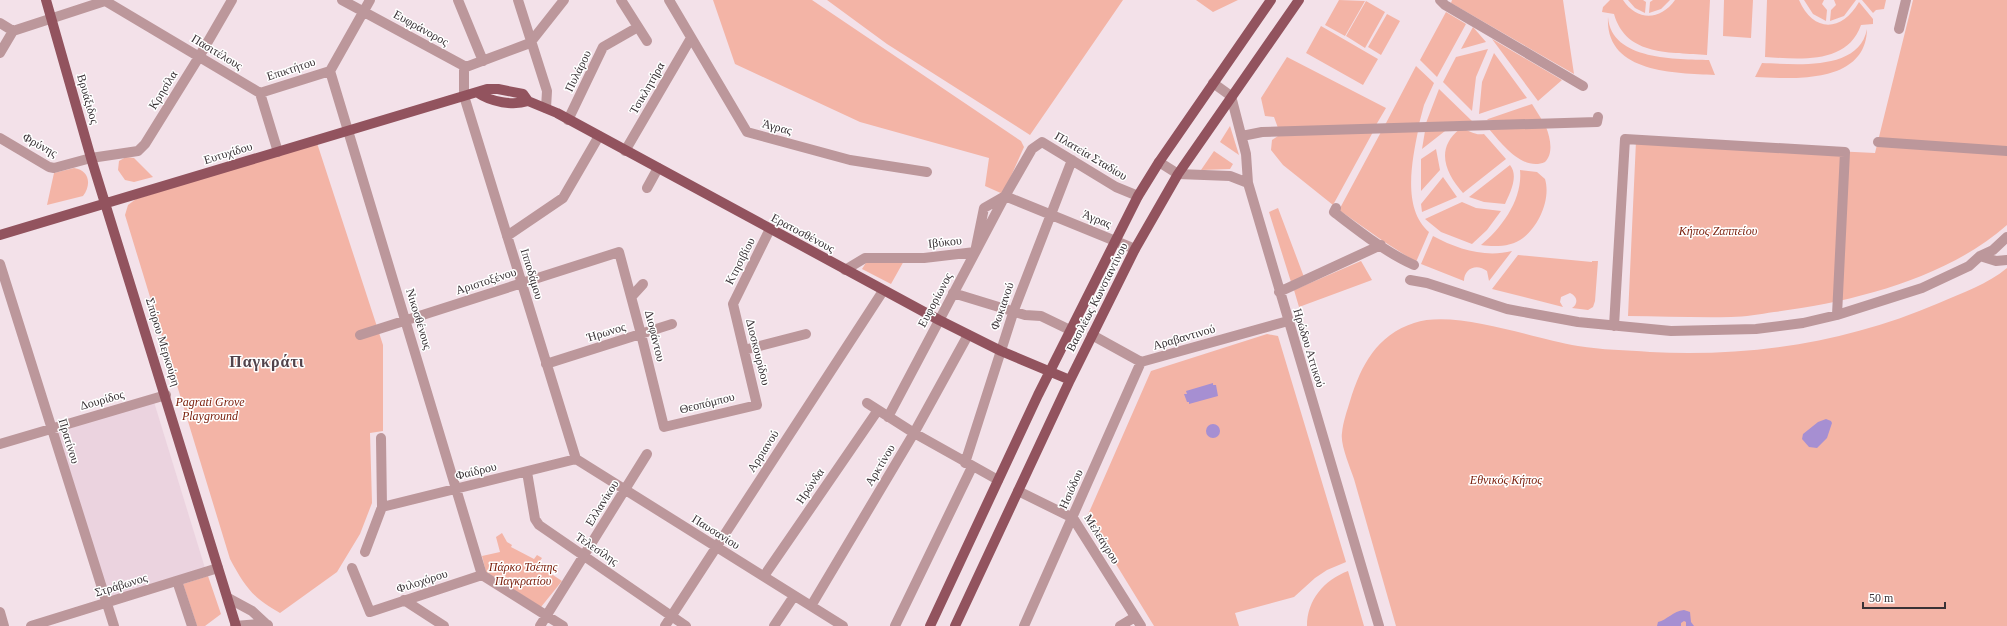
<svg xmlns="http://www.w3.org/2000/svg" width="2007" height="626" font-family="'Times New Roman',serif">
<rect width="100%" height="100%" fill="#f3e1e9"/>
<path fill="#ebd3df" d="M 154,402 L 205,568 L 109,597 L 58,432 Z"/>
<path fill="#f3b4a6" d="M 713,0 L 812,0 L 1021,141 L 1024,147 L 1003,194 L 985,186 L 989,158 L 860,122 L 735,64 Z
M 827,0 L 1123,0 L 1030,135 L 887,44 Z
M 1196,0 L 1238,0 L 1213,12 Z
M 1339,0 L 1365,1 L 1345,36 L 1325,25 Z
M 1452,0 L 1563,0 L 1574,74 L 1451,3 Z
M 1610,0 L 1623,0 C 1637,21 1660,21 1675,0 L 1710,0 L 1707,55 C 1672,52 1626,57 1614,14 L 1602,12 L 1603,7 Z
M 1628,0 L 1643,0 L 1646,2 L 1645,13 L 1635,8 Z
M 1653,0 L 1670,0 L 1661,9 L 1649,13 L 1650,2 Z
M 1724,0 L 1753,0 L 1751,38 L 1723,36 Z
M 1767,0 L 1799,0 C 1813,33 1842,32 1859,2 L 1873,19 L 1873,24 L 1861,25 C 1847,65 1799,59 1765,57 Z
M 1804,0 L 1824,0 L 1822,4 L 1827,10 L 1826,21 L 1813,14 Z
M 1834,0 L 1856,0 L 1844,16 L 1830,21 L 1831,10 L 1836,5 Z
M 1862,0 L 1886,0 L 1884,9 L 1876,10 L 1873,13 Z
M 1913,0 L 2007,0 L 2007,225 C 1946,279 1852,302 1774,312 C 1760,314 1745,317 1731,317 C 1697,318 1662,316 1628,316 L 1636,141 L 1875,153 Z
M 1366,1 L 1385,12 L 1365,48 L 1346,36 Z
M 1446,12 L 1466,24 L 1437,77 L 1420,60 Z
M 1387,14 L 1400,21 L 1381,55 L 1368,47 Z
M 1608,17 C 1611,61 1678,59 1709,60 L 1715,75 C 1674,73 1605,73 1608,17 Z
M 1321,26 L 1378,59 L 1363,85 L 1306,53 Z
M 1473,27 L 1486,42 L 1461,49 Z
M 1867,29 C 1866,84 1794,79 1755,77 L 1762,63 C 1794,64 1859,72 1867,29 Z
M 1492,39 L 1562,80 L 1538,101 Z
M 1488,49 L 1476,77 L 1472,111 L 1443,82 L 1456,57 Z
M 1494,53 L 1527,98 L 1479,114 L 1482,82 Z
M 1287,57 L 1386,108 L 1376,125 L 1278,128 L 1274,117 L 1265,116 L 1261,98 Z
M 1416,66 L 1434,83 L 1424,105 L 1419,124 L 1385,125 Z
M 1439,89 L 1473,122 L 1426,123 Z
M 1532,104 L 1542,120 L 1487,120 L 1488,119 Z
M 1230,126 L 1239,155 L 1220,142 Z
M 1546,127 C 1550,137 1554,153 1545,162 C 1523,172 1501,143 1489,129 Z
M 1460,129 C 1469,129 1474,136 1484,134 L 1506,159 L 1463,193 C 1445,173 1435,148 1460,129 Z
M 1418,131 C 1412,161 1402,209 1429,232 L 1416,262 L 1383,241 L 1339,210 L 1381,132 Z
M 1425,131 L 1445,131 L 1422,149 Z
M 1373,132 L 1333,205 L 1283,165 L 1271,150 L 1272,140 L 1278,136 Z
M 317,143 L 383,345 L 383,431 L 370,433 L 372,503 L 360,534 L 337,572 L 280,613 C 253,598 245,587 230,559 L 125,215 L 128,205 L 136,199 Z
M 1436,149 L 1440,170 L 1421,191 L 1421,159 Z
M 1214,151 L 1233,164 L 1230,169 L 1201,170 Z
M 126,157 L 134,158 L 153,177 L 134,182 L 125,180 L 118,170 L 119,161 Z
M 1510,165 C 1519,176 1510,193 1505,204 L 1484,202 L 1469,197 Z
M 74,168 C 89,170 92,184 83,196 L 47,205 L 54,173 Z
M 1520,170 L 1537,172 L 1545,179 C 1551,199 1539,226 1523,238 C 1512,247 1494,247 1481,245 C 1502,228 1523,199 1520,170 Z
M 1443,177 L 1457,197 L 1422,212 L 1421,204 Z
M 1462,202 L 1476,208 L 1501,211 L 1487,230 L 1472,244 L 1441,232 L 1425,219 Z
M 1278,208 L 1304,277 L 1291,282 L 1269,212 Z
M 1433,236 C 1457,249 1485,258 1512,251 L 1489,281 L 1487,271 C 1477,263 1464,268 1464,281 L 1421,264 Z
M 1518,255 L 1592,262 L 1592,261 L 1598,261 L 1595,301 L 1593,307 L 1588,310 L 1572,308 C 1579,303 1577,296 1570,293 L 1561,297 L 1560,302 L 1563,307 L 1492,289 Z
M 905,259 L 891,284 L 862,269 L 867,261 Z
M 1361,261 L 1372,280 L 1299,307 L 1294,290 Z
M 2007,268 L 2007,626 L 1396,626 C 1382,577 1368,528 1354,479 C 1350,467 1340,444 1342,433 C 1343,422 1347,411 1350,401 C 1361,365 1377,335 1414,323 C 1456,309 1533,339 1578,346 C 1602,350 1626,350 1650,352 C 1750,357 1846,343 1939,303 C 1962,293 1988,284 2007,268 Z
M 1267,334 L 1278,336 L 1346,562 L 1327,570 L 1315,578 L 1294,597 L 1235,613 L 1239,626 L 1154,626 L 1087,517 L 1151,371 Z
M 502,533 L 507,542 L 512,545 L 511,547 L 534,559 L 537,555 L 542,558 L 540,561 L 543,564 L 541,567 L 562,581 L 541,607 L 486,572 L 482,556 L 500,552 L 496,537 Z
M 1348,571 L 1364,626 L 1307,626 C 1307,600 1324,580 1348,571 Z
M 208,576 L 221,614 L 205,626 L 197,626 L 183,584 Z"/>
<path fill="#a68fd2" d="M 1213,383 L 1213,385 L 1216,385 L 1218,396 L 1189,404 L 1189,402 L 1187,402 L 1184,394 L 1187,394 L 1186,391 Z
M 1826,419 L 1831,421 L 1832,423 L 1827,438 L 1817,448 L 1809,447 L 1802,439 L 1803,434 L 1818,422 Z
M1206 431a7 7 0 1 1 14 0a7 7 0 1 1-14 0Z
M 1684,610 L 1690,612 L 1691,622 L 1694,626 L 1686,626 L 1686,622 L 1684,621 L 1681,623 L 1681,626 L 1657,626 L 1658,622 C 1667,620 1673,611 1684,610 Z"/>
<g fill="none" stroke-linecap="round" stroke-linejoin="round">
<path stroke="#bc979b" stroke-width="10" d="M 342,0 L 466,67
M 458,0 L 483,61
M 518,0 L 547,91 L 546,108
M 621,0 L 647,41
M 669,0 L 747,132 L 850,160 L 927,172
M 1440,0 L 1445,5 L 1583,86
M 107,2 L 260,93 L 278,152
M 0,23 L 13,31
M 1899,29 L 1906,0
M 530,43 L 466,67 L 464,70 L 464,96 L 576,459
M 530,43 L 564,0
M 0,53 L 13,31 L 108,0
M 330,71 L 482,575
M 330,71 L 370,0
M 1213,83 L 1231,96 L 1246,154 L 1248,183 L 1379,626
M 260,93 L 330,71
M 568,120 L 603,47 L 638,27
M 1242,136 L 1262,132 L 1597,122 L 1598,117
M 0,138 L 49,167 L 54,168 L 91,158 L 138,151 L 145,144 L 199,57 L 232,0
M 1878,142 L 2007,151
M 625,151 L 691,38
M 1159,162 L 1178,174 L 1230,176 L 1248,183
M 647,188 L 658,168
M 1336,208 L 1334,212 C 1359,231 1385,252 1414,265
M 507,236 L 563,198 L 599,136
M 1980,256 L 1996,261 L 2007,260
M 0,264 L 114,626
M 845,270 L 865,258 L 924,258 L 975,252 L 984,208 L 1005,196 L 1032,149 L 1042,142 L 1116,187 L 1138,196
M 1410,280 L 1427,283 L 1507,309 L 1578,322 L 1671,331 L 1756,329 L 1803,323 L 1837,315 L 1922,288 L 1969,266 L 1980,256 L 1993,250 L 2007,237
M 1279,292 L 1381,245
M 953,293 L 1025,315 L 1041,316 L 1070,330
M 632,296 L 643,284
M 1614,326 L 1625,139 L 1845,152 L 1837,315
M 360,335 L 619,252 L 641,334 L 664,427 L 757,405 L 733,304 L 770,229
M 1092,335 L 1141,362 L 1288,321
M 744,350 L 806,334
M 546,364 L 672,324
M 867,403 L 914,433 L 998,480
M 888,417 L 1005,196 L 1135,249
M 0,444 L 166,395
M 576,459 L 843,626
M 965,463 L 1014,310 L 1072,160
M 527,472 L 535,519 L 539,525 L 686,626
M 1018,491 L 1073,518 L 1141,626
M 382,507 L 576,459
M 365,552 L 382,507 L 381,438
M 352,568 L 370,612 L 482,575
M 482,575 L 563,626
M 764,576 L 878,410
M 177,581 L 192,626
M 228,598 L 252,611 L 266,624
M 404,600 L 444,626
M 811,606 L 914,433 L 968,335
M 0,612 L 4,626
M 31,626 L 218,568
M 235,626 L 259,624 L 268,625
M 540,626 L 647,454
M 665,626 L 883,291
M 774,626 L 794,596
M 895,626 L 972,467
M 1024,626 L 1141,362
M 1120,626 L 1135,617"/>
<path stroke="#92535e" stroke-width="10" d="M 46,0 L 91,158 L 236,626
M 478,93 C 491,102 513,106 528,101
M 0,235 L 457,98 L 487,89 L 498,89 L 523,94 L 528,101 L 557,113 L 939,320 L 1001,351 L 1070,380
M 930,626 L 1038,395 L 1138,196 L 1159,162 L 1271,0
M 955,626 L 1070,380 L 1135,249 L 1178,174 L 1299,0"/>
</g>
<g text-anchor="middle" stroke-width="3" stroke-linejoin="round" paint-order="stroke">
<g font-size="12" fill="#393236" stroke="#fff">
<text transform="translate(421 28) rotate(29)" y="4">Ευφράνορος</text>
<text transform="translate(217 52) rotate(31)" y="4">Πασιτέλους</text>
<text transform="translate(291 69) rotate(-18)" y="4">Επικτήτου</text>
<text transform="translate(578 71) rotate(-64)" y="4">Πυλάρου</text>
<text transform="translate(647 88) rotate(-60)" y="4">Τσικλητήρα</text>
<text transform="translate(163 90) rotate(-58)" y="4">Κρησίλα</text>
<text transform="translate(88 99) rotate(74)" y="4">Βρυάξιδος</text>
<text transform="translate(777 127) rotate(15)" y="4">Άγρας</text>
<text transform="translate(40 145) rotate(29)" y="4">Φρύνης</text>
<text transform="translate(228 153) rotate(-17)" y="4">Ευτυχίδου</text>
<text transform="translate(1091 156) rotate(31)" y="4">Πλατεία Σταδίου</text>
<text transform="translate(1097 219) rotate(22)" y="4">Άγρας</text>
<text transform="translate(803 233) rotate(28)" y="4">Ερατοσθένους</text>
<text transform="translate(945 242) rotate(-6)" y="4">Ιβύκου</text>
<text transform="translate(740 261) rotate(-63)" y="4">Κτησιβίου</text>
<text transform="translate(532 274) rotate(73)" y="4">Ιπποδάμου</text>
<text transform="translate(486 281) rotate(-18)" y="4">Αριστοξένου</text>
<text transform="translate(1097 297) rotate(-63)" y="4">Βασιλέως Κωνσταντίνου</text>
<text transform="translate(935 300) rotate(-62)" y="4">Ευφορίωνος</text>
<text transform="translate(1002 306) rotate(-71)" y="4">Φωκιανού</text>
<text transform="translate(419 319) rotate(73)" y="4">Νικοσθένους</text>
<text transform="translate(606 332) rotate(-17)" y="4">Ήρωνος</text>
<text transform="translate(655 336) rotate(76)" y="4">Διοφάντου</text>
<text transform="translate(1184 337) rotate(-16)" y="4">Αραβαντινού</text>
<text transform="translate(163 342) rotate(73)" y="4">Σπύρου Μερκούρη</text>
<text transform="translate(1309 348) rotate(73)" y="4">Ηρώδου Αττικού</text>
<text transform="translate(758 352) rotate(76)" y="4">Διοσκουρίδου</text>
<text transform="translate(102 400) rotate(-16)" y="4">Δουρίδος</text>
<text transform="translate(707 403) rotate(-14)" y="4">Θεοπόμπου</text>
<text transform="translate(69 441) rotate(73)" y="4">Πρατίνου</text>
<text transform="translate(763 451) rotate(-57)" y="4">Αρριανού</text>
<text transform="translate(880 465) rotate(-59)" y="4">Αρκτίνου</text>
<text transform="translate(476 471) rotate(-14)" y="4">Φαίδρου</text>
<text transform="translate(810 486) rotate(-56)" y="4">Ηρώνδα</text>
<text transform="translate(1071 489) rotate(-66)" y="4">Ησιόδου</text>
<text transform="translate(602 503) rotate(-58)" y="4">Ελλανίκου</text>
<text transform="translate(716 532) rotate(32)" y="4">Παυσανίου</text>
<text transform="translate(1102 539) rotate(58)" y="4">Μελεάγρου</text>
<text transform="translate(597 549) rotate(34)" y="4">Τελεσίλης</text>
<text transform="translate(422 581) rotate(-18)" y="4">Φιλοχόρου</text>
<text transform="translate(121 585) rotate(-17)" y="4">Στράβωνος</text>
</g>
<g font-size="12" font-style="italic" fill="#7c210e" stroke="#fff">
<text x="1718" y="235">Κήπος Ζαππείου</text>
<text x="210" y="406">Pagrati Grove<tspan x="210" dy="14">Playground</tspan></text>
<text x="1506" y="484">Εθνικός Κήπος</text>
<text x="523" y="571">Πάρκο Τσέπης<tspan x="523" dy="14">Παγκρατίου</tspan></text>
</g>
<g font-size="16" font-weight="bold" letter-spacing="1" fill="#52434b" stroke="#fff">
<text x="267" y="367">Παγκράτι</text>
</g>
</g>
<path d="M1863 602v6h82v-6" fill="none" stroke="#393236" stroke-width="2"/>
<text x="1869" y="602" font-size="12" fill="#393236" stroke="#ffffff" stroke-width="3" paint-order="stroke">50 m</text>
</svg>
